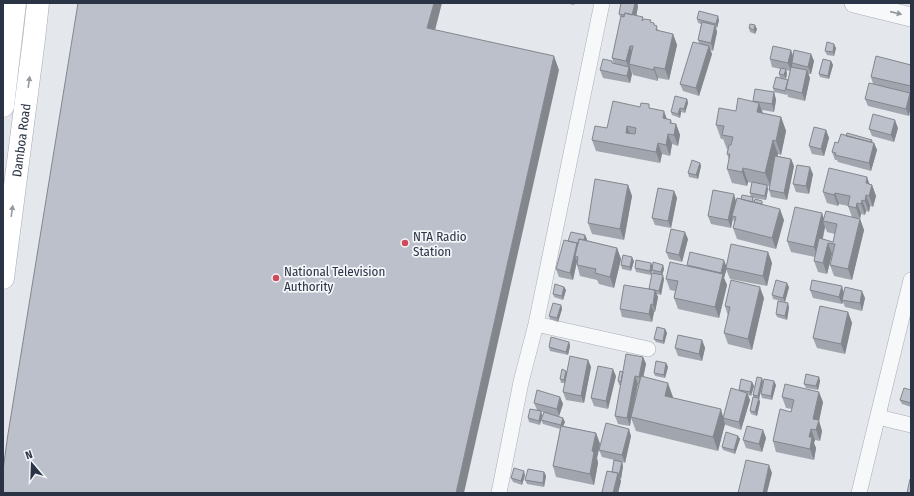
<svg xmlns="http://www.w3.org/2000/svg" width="914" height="496" font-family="'Fira Sans Condensed',sans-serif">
<rect width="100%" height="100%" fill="#e4e7ec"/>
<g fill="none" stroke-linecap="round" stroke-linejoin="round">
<g stroke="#a9aeb7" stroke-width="16">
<path id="minor" d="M 536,324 L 648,349
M 878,417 L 911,425
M 499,493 L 521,382 L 536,324 L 602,3
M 859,493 L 911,280"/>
</g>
<g stroke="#a9aeb7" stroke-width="20">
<path id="tertiary" d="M 854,3 L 911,17"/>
</g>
<g stroke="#a3abb8" stroke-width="23">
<g id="primary">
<path d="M 3,106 L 15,3"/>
<path id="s1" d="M 3,278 L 34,39 L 38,3"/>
</g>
</g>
<use href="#minor" stroke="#f7f8fa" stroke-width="15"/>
<use href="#tertiary" stroke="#f7f8fa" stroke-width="19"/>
<use href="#primary" stroke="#fff" stroke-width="22"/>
</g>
<path fill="#a1a5ae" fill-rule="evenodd" d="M 565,3 L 575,3 L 574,5 Z
M 621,3 L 637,3 L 638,6 L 636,16 L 651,23 L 655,25 L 659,31 L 673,34 L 677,45 L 669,80 L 658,78 L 658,81 L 633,75 L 631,69 L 632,74 L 630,83 L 603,78 L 600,70 L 612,61 L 613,64 L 614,64 L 612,58 L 621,19 L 619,14 Z
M 697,19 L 719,20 L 717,28 L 716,27 L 717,32 L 713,51 L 710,50 L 712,54 L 699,96 L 683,91 L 680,84 L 699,43 L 698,40 L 701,24 L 698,23 Z
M 749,28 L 757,29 L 755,34 L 750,32 Z
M 836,48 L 834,56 L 827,55 L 825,51 Z
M 811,54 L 814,61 L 811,74 L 808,74 L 810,78 L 805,101 L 788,97 L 787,93 L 787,95 L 774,92 L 773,88 L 788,80 L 790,71 L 786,70 L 787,73 L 786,79 L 780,78 L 779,74 L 780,69 L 772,67 L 770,59 L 793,55 Z
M 831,61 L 833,65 L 829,79 L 820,77 L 819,74 Z
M 911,65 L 911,93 L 910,93 L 909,116 L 868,106 L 865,99 L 873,84 L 871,77 Z
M 774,92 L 776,100 L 774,112 L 762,110 L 763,113 L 781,117 L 786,131 L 781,155 L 778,154 L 777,156 L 791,159 L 794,166 L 787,200 L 771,197 L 769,190 L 769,186 L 767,186 L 768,189 L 766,200 L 753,198 L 754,202 L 764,205 L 784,220 L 776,249 L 737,239 L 733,228 L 734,222 L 733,218 L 731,228 L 711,224 L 708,216 L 736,201 L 741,199 L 751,197 L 750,193 L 752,183 L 748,182 L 747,186 L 732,183 L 727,169 L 729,160 L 727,154 L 728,149 L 727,149 L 723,139 L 721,139 L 716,125 L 736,111 L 753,101 Z
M 687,99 L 688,103 L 685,113 L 681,112 L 680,118 L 672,115 L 671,112 Z
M 651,109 L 667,119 L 671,120 L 672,124 L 676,124 L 680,135 L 678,146 L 672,144 L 670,156 L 662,154 L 660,163 L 596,151 L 592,140 L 607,128 Z
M 898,128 L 894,142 L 872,136 L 869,129 Z
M 826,130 L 829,138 L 824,156 L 812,154 L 809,146 Z
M 846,136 L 872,140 L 873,143 L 874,143 L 877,150 L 871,171 L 838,162 L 837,160 L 835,160 L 832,152 L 838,143 Z
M 700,163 L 701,166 L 698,179 L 689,177 L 688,173 Z
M 813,174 L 809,194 L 796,192 L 793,184 Z
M 870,184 L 872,185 L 876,196 L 873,207 L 870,206 L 869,212 L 866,211 L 865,215 L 861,214 L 860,219 L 864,230 L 852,280 L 834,276 L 830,265 L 833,254 L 832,254 L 827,274 L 818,272 L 814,261 L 815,257 L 791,252 L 787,241 L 824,218 L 852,217 L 848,206 L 839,204 L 838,206 L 827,203 L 823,192 ZM 825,227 L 827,232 L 835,234 L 833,242 L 823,239 Z
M 628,185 L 632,196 L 624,240 L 592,234 L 588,223 Z
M 674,191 L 677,198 L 671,228 L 655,225 L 652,218 Z
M 587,239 L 586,240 L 617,248 L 621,259 L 614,288 L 599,284 L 597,280 L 580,276 L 577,265 L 577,261 L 573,280 L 559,277 L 556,269 L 568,241 Z
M 688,239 L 682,262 L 669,259 L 666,252 Z
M 768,252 L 772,263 L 767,286 L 730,279 L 726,269 L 724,278 L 727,285 L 719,318 L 678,309 L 674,298 L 675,291 L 670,290 L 666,279 L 687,266 L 726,267 Z
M 634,261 L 631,271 L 622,269 L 621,265 Z
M 663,265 L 664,269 L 662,275 L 664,279 L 661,295 L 656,294 L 658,297 L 655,312 L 654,312 L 652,322 L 622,317 L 620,309 L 649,289 L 653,273 L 652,270 L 651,275 L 636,272 L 635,268 Z
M 564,287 L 566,290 L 563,300 L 554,297 L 553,294 Z
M 789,287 L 785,302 L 773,299 L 772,295 Z
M 810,290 L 844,292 L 865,298 L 862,311 L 845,307 L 843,302 L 842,304 L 813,298 Z
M 764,298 L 752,350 L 728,344 L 724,333 L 728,316 L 725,306 Z
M 561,305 L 562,309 L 558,322 L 550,319 L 549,316 Z
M 789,307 L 787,320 L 777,317 L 776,314 Z
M 848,312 L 852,323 L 845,354 L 817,348 L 813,338 Z
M 665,329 L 667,333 L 664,344 L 656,342 L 654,339 Z
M 702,340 L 705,348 L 702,361 L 678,356 L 675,348 Z
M 569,342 L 570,346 L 568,355 L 550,351 L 549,347 Z
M 643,357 L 646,364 L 643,376 L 673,397 L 673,398 L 723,417 L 739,391 L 739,390 L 752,382 L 754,386 L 751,396 L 748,395 L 750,400 L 741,430 L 726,425 L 725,424 L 718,451 L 636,431 L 631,418 L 630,426 L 618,424 L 615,416 L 621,385 L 619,385 L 618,381 L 623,372 ZM 638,384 L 639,384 L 634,401 Z
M 588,360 L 591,367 L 584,403 L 566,400 L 563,392 L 565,383 L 561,383 L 560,379 L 566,371 L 567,372 Z
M 666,363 L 668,367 L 665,378 L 655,376 L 654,373 Z
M 616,376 L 608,409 L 594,406 L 591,398 Z
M 819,377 L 820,381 L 818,390 L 806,388 L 804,384 Z
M 762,378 L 763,382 L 759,399 L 760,402 L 757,416 L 751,414 L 750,411 L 753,397 L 753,395 Z
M 776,385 L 772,400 L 762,398 L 761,394 Z
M 911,390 L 911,407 L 902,404 L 900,400 Z
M 560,397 L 563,404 L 559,416 L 565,422 L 563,426 L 596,433 L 600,444 L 597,458 L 598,463 L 594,485 L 556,477 L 553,466 L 560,429 L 543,424 L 541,420 L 544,412 L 541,412 L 542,415 L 540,425 L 529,422 L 528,418 L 537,410 L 534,403 Z
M 782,397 L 823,402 L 819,421 L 822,431 L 820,441 L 815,440 L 814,443 L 816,448 L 814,460 L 776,452 L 773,441 L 791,412 L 792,409 L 786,408 Z
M 763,430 L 766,438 L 762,452 L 746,448 L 743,440 Z
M 631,436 L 625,463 L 622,462 L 623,466 L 621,479 L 620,478 L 621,481 L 618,493 L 602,493 L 602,492 L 612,472 L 614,460 L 602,457 L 599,450 Z
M 738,436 L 740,439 L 735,454 L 723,450 L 722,447 Z
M 544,472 L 546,476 L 544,487 L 527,484 L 525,480 Z
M 525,475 L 522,485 L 513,482 L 511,478 Z"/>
<path fill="#83868d" d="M 434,3 L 442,3 L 432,42 L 427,28 Z
M 635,3 L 637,3 L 638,6 L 635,24 L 632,17 Z
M 718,16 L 719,20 L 717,28 L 716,24 Z
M 715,25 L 717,32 L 713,51 L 711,43 Z
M 755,25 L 757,29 L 755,34 L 754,30 Z
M 673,34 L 677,45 L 669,80 L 665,69 Z
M 834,44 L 836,48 L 834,56 L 833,52 Z
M 630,46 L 633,56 L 629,64 L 632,74 L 630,83 L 627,76 L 629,68 L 626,61 Z
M 709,46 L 712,54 L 699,96 L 696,88 Z
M 791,50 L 794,58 L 792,63 L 792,66 L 791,71 L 788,63 Z
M 811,54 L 814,61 L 811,74 L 808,67 Z
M 554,56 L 559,70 L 464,493 L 456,493 Z
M 831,61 L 833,65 L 829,79 L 828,76 Z
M 654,67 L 658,78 L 658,81 L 654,70 Z
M 786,69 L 787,73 L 786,79 L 784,75 Z
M 807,70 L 810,78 L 805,101 L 802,93 Z
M 774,92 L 776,100 L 774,112 L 772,104 Z
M 910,93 L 911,96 L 911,107 L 909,116 L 906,109 Z
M 687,99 L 688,103 L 685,113 L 684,109 Z
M 759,103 L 764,117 L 757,112 Z
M 680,108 L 681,112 L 680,118 L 678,114 Z
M 664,111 L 668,122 L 663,118 Z
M 781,117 L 786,131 L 781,155 L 776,141 Z
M 895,120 L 898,128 L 894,142 L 891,135 Z
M 676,124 L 680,135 L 678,146 L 674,135 Z
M 627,126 L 631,137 L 626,133 Z
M 826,130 L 829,138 L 824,156 L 821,149 Z
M 668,134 L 672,144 L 670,156 L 666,145 Z
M 773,140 L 778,154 L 771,187 L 765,173 Z
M 658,143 L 662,154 L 660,163 L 656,152 Z
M 874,143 L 877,150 L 871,171 L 869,163 Z
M 791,159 L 794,166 L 787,200 L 784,193 Z
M 700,163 L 701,166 L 698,179 L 696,175 Z
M 810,167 L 813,174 L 809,194 L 806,186 Z
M 743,168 L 748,182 L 747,186 L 742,172 Z
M 867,177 L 871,188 L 872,185 L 876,196 L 873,207 L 869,196 L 866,183 Z
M 628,185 L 632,196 L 624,240 L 620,229 Z
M 767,185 L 768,189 L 766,200 L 765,196 Z
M 674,191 L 677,198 L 671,228 L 668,221 Z
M 835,193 L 839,204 L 838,206 L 834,195 Z
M 734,194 L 736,201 L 732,216 L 733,218 L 731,228 L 728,220 Z
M 866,195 L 870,206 L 869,212 L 865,201 Z
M 862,200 L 866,211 L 865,215 L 861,204 Z
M 857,203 L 861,214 L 860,219 L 856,208 Z
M 780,209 L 784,220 L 776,249 L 772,238 Z
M 822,213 L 825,222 L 823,221 L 825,227 L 818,258 L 814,247 Z
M 860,219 L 864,230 L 852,280 L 848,269 Z
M 685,232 L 688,239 L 682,262 L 679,255 Z
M 585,235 L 587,239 L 584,249 L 583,245 Z
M 577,243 L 580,250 L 575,256 L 577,261 L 573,280 L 570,273 Z
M 828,243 L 832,254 L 827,274 L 823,263 Z
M 617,248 L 621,259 L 614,288 L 610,277 Z
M 768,252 L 772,263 L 767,286 L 763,276 Z
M 632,257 L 634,261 L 631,271 L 630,267 Z
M 724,260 L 727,268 L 724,278 L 727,285 L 719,318 L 715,307 L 721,273 Z
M 651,263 L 653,267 L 651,275 L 650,271 Z
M 663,265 L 664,269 L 662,276 L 661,272 Z
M 663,275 L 664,279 L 661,295 L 659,291 Z
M 787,283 L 789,287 L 785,302 L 783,298 Z
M 842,286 L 844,294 L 842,300 L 843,302 L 842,304 L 839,297 Z
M 564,287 L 566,290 L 563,300 L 562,296 Z
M 760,287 L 764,298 L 752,350 L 748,339 Z
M 655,290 L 658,297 L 655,312 L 653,305 Z
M 862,291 L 865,298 L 862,311 L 860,303 Z
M 788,303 L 789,307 L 787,320 L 785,316 Z
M 651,304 L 654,312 L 652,322 L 649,314 Z
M 561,305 L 562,309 L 558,322 L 557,318 Z
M 848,312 L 852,323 L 845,354 L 841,344 Z
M 665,329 L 667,333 L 664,344 L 663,341 Z
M 702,340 L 705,348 L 702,361 L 699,354 Z
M 569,342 L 570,346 L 568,355 L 566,352 Z
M 643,357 L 646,364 L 642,384 L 639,377 Z
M 588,360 L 591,367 L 584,403 L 581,396 Z
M 666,363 L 668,367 L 665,378 L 664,375 Z
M 613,369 L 616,376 L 608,409 L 606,401 Z
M 566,371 L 568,375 L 565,384 L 564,380 Z
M 635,376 L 638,384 L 631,417 L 631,418 L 630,426 L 627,418 Z
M 819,377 L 820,381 L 818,390 L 816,386 Z
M 762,378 L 763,382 L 759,399 L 760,402 L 757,416 L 755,412 L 758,399 L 758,396 Z
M 774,381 L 776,385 L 772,400 L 771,396 Z
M 752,382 L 754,386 L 751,396 L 750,392 Z
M 668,383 L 673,397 L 670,410 L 665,396 Z
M 819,392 L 823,402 L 819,421 L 822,431 L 820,441 L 816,430 L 813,419 Z
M 747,393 L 750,400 L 741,430 L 739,422 Z
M 560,397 L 563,404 L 559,416 L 557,409 Z
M 721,409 L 725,424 L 718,451 L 713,437 Z
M 541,411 L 542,415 L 540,425 L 539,421 Z
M 563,418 L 565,422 L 562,429 L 561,425 Z
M 629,429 L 631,436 L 625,463 L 622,455 Z
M 811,429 L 815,440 L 814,443 L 816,448 L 814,460 L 810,449 L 809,437 Z
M 763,430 L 766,438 L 762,452 L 759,444 Z
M 596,433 L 600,444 L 597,458 L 598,463 L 594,485 L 590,474 L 592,451 Z
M 738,436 L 740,439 L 735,454 L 734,450 Z
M 622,462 L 623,466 L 621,479 L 619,475 Z
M 769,465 L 772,473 L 767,493 L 763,493 Z
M 524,471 L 525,475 L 522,485 L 521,481 Z
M 544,472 L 546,476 L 544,487 L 543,483 Z
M 618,473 L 621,481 L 618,493 L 613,493 Z"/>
<path fill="#bbc0ca" stroke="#83868d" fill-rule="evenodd" d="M 78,3 L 434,3 L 427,28 L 554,56 L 456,493 L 3,493 L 3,470 L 8,434 Z
M 621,3 L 635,3 L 632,15 L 625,13 L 624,15 L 619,14 Z
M 699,11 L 718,16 L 716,24 L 697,19 Z
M 625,13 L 643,17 L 642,21 L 644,19 L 651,20 L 650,22 L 654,23 L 654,25 L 657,26 L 656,30 L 673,34 L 665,69 L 654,67 L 654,70 L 629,64 L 633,46 L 630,46 L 626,61 L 612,58 L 621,16 L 624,17 Z
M 702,22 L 715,25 L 711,43 L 698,40 Z
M 750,24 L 755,25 L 754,30 L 749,28 Z
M 693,42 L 709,46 L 696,88 L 680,84 Z
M 827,42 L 834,44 L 833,52 L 825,51 Z
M 773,46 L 791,50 L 788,63 L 770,59 Z
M 794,50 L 811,54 L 808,67 L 792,63 Z
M 876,56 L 911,65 L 911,86 L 871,77 Z
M 603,59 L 612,61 L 612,63 L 629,67 L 627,76 L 600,70 Z
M 823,59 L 831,61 L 828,76 L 819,74 Z
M 791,67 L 807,70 L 802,93 L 786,89 Z
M 781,68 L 786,69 L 784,75 L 779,74 Z
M 776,77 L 788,80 L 785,91 L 773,88 Z
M 869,83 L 910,93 L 906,109 L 865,99 Z
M 755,89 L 774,92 L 772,104 L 753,101 Z
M 675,96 L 687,99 L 684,109 L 680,108 L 678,114 L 671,112 Z
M 738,98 L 759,103 L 757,112 L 781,117 L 776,141 L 773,140 L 765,173 L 743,168 L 742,172 L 727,169 L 730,154 L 727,154 L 729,145 L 731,145 L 733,137 L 722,135 L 724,126 L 716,125 L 719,108 L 736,111 Z
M 613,101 L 640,107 L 641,103 L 649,104 L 649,108 L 664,111 L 663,118 L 671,120 L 670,123 L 676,124 L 674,135 L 668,134 L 666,145 L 658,143 L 656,152 L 592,140 L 595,126 L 607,128 ZM 627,126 L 636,128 L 635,134 L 626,133 Z
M 873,114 L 895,120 L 891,135 L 869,129 Z
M 814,127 L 826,130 L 821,149 L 809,146 Z
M 847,133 L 872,140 L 871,142 L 846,136 Z
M 841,134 L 874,143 L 869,163 L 835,155 L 836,153 L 832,152 L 835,142 L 838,143 Z
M 775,156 L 791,159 L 784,193 L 769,190 Z
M 692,160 L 700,163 L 696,175 L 688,173 Z
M 797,165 L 810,167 L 806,186 L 793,184 Z
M 829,168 L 867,177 L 866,183 L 872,185 L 869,196 L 866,195 L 865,201 L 862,200 L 861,204 L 857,203 L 856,208 L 848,206 L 850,196 L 835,193 L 834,195 L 823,192 Z
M 595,179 L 628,185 L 620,229 L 588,223 Z
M 752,182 L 767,185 L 765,196 L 750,193 Z
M 658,188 L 674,191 L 668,221 L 652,218 Z
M 713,190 L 734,194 L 728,220 L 708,216 Z
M 742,195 L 753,197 L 752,202 L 741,199 Z
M 737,198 L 780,209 L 772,238 L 733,228 L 736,217 L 732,216 Z
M 755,199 L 762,201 L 762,204 L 754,202 Z
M 795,207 L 822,213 L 814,247 L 787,241 Z
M 826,211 L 860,219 L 848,269 L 830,265 L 835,244 L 828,243 L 823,263 L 814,261 L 819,238 L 833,242 L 837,224 L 823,221 Z
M 671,229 L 685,232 L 679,255 L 666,252 Z
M 571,232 L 585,235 L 584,240 L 579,239 L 578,244 L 577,244 L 577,243 L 568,241 Z
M 579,239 L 617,248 L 610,277 L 595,273 L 596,269 L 577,265 L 578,257 L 575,256 Z
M 564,240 L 577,243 L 570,273 L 556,269 Z
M 731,244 L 768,252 L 763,276 L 726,268 Z
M 690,252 L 724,260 L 721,273 L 687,265 Z
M 623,255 L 632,257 L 630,267 L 621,265 Z
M 636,260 L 651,263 L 650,271 L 635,268 Z
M 653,262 L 663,265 L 661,272 L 652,270 Z
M 670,262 L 723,274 L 715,307 L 674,298 L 678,281 L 666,279 Z
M 652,273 L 663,275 L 659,291 L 649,289 Z
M 731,280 L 760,287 L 748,339 L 724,333 L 730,307 L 725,306 Z
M 776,280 L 787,283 L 783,298 L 772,295 Z
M 812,280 L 842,286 L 839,297 L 810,290 Z
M 555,284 L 564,287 L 562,296 L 553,294 Z
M 624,285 L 655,290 L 653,305 L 651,304 L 649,314 L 620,309 Z
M 845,287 L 862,291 L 860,303 L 842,300 Z
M 778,301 L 788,303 L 785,316 L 776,314 Z
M 553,303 L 561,305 L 557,318 L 549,316 Z
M 820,306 L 848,312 L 841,344 L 813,338 Z
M 657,327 L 665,329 L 663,341 L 654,339 Z
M 678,335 L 702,340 L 699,354 L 675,348 Z
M 551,337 L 569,342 L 566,352 L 549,347 Z
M 626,354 L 643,357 L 639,377 L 635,376 L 627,418 L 615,416 Z
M 570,356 L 588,360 L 581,396 L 563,392 Z
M 656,361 L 666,363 L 664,375 L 654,373 Z
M 598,366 L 613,369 L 606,401 L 591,398 Z
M 562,369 L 566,371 L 564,380 L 560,379 Z
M 620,371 L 623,372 L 621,382 L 618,381 Z
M 806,374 L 819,377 L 816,386 L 804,384 Z
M 641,376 L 668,383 L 665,396 L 721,409 L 713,437 L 631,417 Z
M 757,377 L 762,378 L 758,396 L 753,395 Z
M 741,379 L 752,382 L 750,392 L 739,390 Z
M 764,379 L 774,381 L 771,396 L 761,394 Z
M 785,384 L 819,392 L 813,419 L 819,420 L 816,430 L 811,429 L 809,437 L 812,437 L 810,449 L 773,441 L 780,409 L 791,412 L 794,400 L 782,397 Z
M 731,388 L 747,393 L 739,422 L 723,418 Z
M 904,388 L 911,390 L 911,403 L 900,400 Z
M 537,390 L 560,397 L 557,409 L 534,403 Z
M 753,397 L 759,398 L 755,412 L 750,411 Z
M 530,409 L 541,411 L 539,421 L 528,418 Z
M 544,412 L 563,418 L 561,425 L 541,420 Z
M 606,423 L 629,429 L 622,455 L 599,450 Z
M 561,426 L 596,433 L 592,451 L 594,452 L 590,474 L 553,466 Z
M 747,426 L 763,430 L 759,444 L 743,440 Z
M 726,432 L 738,436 L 734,450 L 722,447 Z
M 614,460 L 622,462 L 619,475 L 618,474 L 618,473 L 612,472 Z
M 746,460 L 769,465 L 763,493 L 738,493 Z
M 514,468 L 524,471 L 521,481 L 511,478 Z
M 528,469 L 544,472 L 543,483 L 525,480 Z
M 607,471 L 618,473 L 613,493 L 606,493 L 602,492 Z
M 910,479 L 911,480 L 911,493 L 907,493 Z"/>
<defs><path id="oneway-solid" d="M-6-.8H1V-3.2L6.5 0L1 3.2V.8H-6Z"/></defs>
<use fill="#9196a0" href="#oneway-solid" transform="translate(896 13) rotate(13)"/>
<g fill="#959aa2">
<use href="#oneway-solid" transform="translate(29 82) rotate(-82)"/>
<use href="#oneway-solid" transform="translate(12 211) rotate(-82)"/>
</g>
<g fill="#d1495b" stroke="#f4f6f9" stroke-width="1.5">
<circle cx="405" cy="243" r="4"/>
<circle cx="276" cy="278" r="4"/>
</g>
<g text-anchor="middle" stroke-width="3.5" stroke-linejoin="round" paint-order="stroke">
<g font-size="13" fill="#2b3445" stroke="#f4f6f9">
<text dy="5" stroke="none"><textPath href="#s1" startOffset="139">Damboa Road</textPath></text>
</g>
<g font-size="13" fill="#2b3445" stroke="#f4f6f9" text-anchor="start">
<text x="413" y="241">NTA Radio<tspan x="413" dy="15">Station</tspan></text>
<text x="284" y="276">National Television<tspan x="284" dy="15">Authority</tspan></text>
</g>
</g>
<rect width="914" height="496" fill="none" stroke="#2b3445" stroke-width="8"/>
<g transform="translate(32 464) rotate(341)" stroke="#f4f6f9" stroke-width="3" paint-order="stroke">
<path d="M0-3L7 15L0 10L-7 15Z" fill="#2b3445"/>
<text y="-6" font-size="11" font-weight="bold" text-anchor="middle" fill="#2b3445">N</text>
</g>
</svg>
